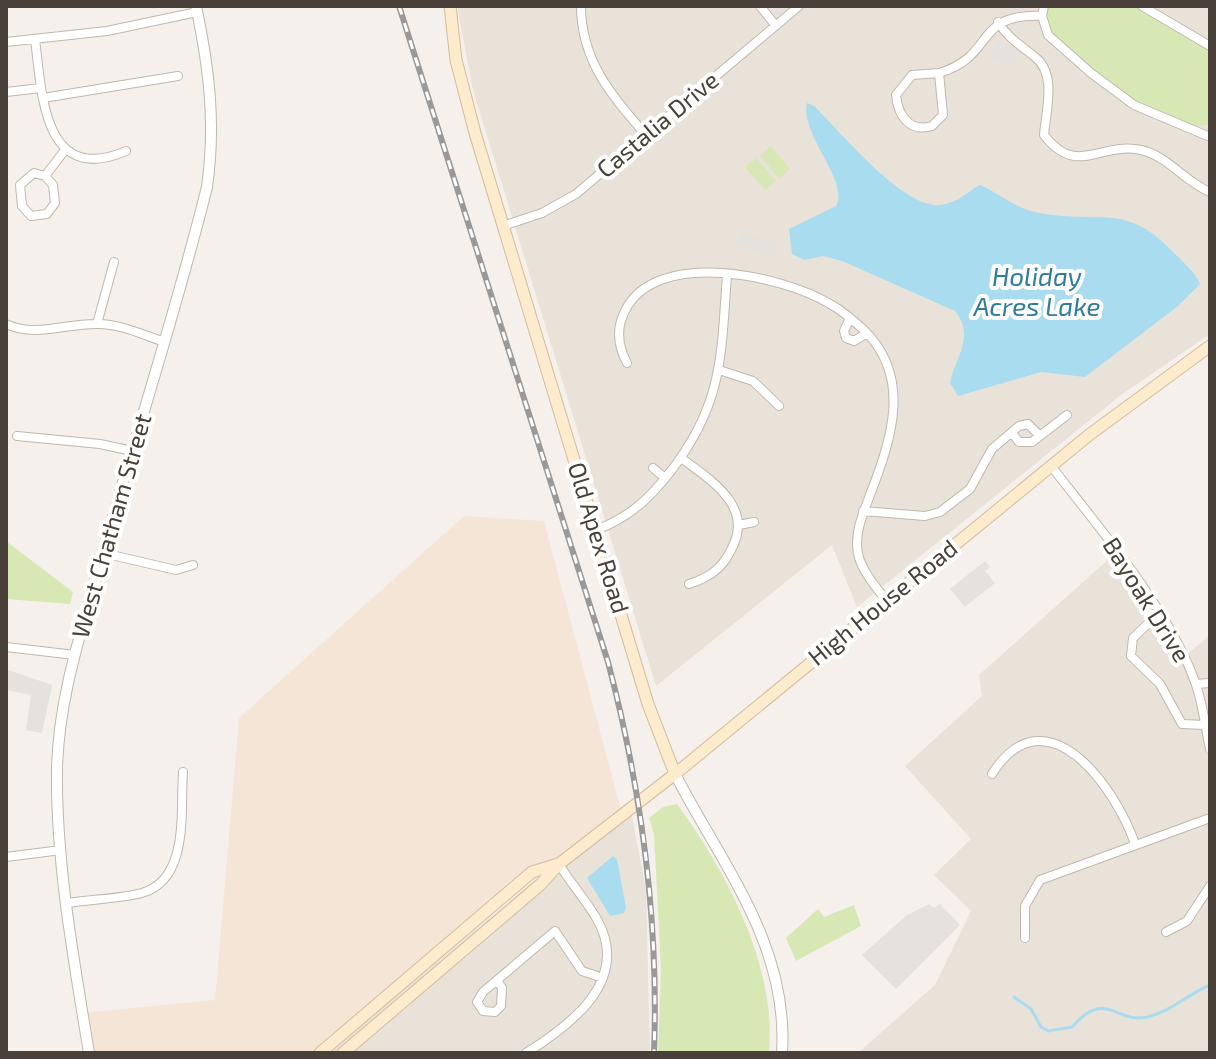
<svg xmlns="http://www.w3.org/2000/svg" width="1216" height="1059" font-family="'Exo 2',sans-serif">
<rect width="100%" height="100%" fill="#f5f0eb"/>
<path fill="#e9e2d9" d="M 457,6 L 1210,6 L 1210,334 L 1121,395 L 857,607 L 832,545 L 656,686 L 473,90 Z
M 1110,558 L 1178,662 L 1210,635 L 1210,1053 L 858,1053 L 935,985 L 971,911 L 934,875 L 971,839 L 905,766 L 982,696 L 979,675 Z
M 629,801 L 646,890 L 650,1053 L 328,1053 Z"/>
<path fill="#f5e5d7" d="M 464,516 L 544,521 L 622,814 L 559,864 L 532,872 L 318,1053 L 89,1053 L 82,1013 L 215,1000 L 239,718 Z"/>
<path fill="#d8e8b5" d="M 1047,6 L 1134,6 L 1188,36 L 1210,53 L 1210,125 C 1160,133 1090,68 1054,38 L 1048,30 Z
M 771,146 L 790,169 L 779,179 L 760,155 Z
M 756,158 L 776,181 L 765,190 L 745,167 Z
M 6,541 L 73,592 L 70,604 L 6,599 Z
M 677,804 C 727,872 777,967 769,1053 L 658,1053 L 661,969 L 654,834 L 649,818 L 663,807 Z
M 854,905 L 861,926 L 796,961 L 786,938 L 818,909 L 824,917 Z"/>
<path fill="#e4e1df" d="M 998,41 L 1018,54 L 1009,69 L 988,56 Z
M 741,232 L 779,245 L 774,258 L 736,246 Z
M 985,561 L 990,567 L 985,571 L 995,583 L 965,607 L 950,589 Z
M 6,669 L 52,685 L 42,733 L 26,730 L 31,695 L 6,690 Z
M 929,904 L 934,908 L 940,904 L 960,925 L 896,989 L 862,955 L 907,915 Z"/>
<path fill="#aadcef" d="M 807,103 L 814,106 C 839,130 904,210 941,205 C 957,203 967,192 980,185 C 999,193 1013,207 1035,212 C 1099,226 1125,199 1176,255 C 1185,264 1195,272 1200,284 L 1178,306 L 1085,377 L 1041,372 L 958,396 L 950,383 C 955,357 976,337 955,311 L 842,261 L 823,256 L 804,260 L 792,254 L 789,229 L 836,206 C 850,181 799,134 807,103 Z
M 613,856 L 617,859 L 626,908 L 624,913 L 610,916 L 587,878 Z"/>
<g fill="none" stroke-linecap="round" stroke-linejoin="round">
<path stroke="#aadcef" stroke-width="3" d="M 1014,997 L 1031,1009 L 1041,1027 L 1048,1031 L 1072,1027 C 1106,988 1116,1024 1147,1017 C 1172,1011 1188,994 1210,985"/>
<g stroke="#c0b7ad" stroke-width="10">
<path id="minor" d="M 581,6 C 581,60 612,97 646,135
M 760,6 L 776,26
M 1044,6 L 1042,16 L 1048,35 L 1091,73 L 1134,105 L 1210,137
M 1142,6 L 1210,46
M 998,22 C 1008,38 1020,45 1035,57 C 1057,74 1046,110 1044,135 C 1077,178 1101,141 1141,150 C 1168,156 1185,182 1210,192
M 35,39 C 42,96 44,186 126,151
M 6,42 L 107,31 L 197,12
M 939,73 L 912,75 L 896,95 C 898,115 909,133 932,126 L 943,115 L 939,73 C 997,56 972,13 1042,16
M 6,92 L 41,88
M 43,98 L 178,76
M 45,176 L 53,185 L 55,203 L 47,214 L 31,216 L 22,206 L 20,185 L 34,173 L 45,176 L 65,150
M 506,225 L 542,213 L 576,194 L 799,6
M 850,318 L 844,331 L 846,338 L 854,341 L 867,333
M 6,324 C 36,338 66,323 98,324 C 121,324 143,335 165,342
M 97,324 L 114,262
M 627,363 C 618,346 616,328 625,311 C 655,248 782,275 830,304 C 843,311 854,321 864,330 C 913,378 891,440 870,495 C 863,514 854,533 858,554 C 862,571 875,586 886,600
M 719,370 L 753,381 L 779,406
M 1013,434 L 1019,442 L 1032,442 L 1067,415
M 17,436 L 100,444 L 132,451
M 681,458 C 712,481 755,507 731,550 C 722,569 708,578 689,584
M 1051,466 C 1098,526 1170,611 1195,682 C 1203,703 1205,727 1210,749
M 653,468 L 665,478
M 863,511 L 925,516 L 940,512 L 970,489 L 992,449 L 1019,426 L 1028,424 L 1040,436
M 739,525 L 754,522
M 596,530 C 630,517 649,499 671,471 C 723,403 721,357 727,275
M 103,553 L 176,570 L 193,565
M 1158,614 L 1133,638 L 1131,656 L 1160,684 L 1182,724 L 1205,725
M 6,647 L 75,655
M 1196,684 L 1210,683
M 992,774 C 1046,689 1116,788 1135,844
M 6,857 L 61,850
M 68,903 C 92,899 119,899 142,893 C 190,879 180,810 183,772
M 1166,932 L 1187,921 L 1210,886
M 1025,938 L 1025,906 L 1040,880 L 1210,818
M 497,980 L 502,988 L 501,1006 L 495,1012 L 483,1011 L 477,1002 L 483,992 L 555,931 L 582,971 L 603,978
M 526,1053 C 571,1025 630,981 598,921 C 587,901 571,884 559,864"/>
</g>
<g stroke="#c0b7ad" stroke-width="12">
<path id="tertiary" d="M 675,774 C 722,865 789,945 782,1053
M 89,1053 C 74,961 56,864 57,771 C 58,702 80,636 98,570 C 133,442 175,316 207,187 C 216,123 209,68 196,6"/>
</g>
<g stroke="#d3bd9c" stroke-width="13">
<path id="secondary" d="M 450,6 L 456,60 L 475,133 L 648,704 L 675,774
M 320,1053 L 532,872 L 558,864
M 343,1053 L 541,884 L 559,864 L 675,774 L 1089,435 L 1210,346"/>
</g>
<use href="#minor" stroke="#fff" stroke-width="8"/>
<use href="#tertiary" stroke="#fff" stroke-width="10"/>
<use href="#secondary" stroke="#fdebcd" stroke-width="11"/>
<g stroke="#999" stroke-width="6">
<path id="rail" d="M 399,6 L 608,662 C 642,791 659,919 654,1053"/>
</g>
<use href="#rail" stroke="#fff" stroke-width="3" stroke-dasharray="9" stroke-linecap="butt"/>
</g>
<g text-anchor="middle" stroke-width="8" stroke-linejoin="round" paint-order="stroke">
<g font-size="24" fill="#494039" stroke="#fff">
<text transform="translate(658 125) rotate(-40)" y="8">Castalia Drive</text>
<text transform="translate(112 526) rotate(-74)" y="8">West Chatham Street</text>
<text transform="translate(598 538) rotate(73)" y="8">Old Apex Road</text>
<text transform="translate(1146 600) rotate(58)" y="8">Bayoak Drive</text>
<text transform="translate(883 603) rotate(-39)" y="8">High House Road</text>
</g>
<g font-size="26" font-style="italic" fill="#2f7c9b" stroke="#fff">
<text x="1037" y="286">Holiday<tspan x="1037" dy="30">Acres Lake</tspan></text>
</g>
</g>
<rect width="1216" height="1059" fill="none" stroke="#494039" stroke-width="16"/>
</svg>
